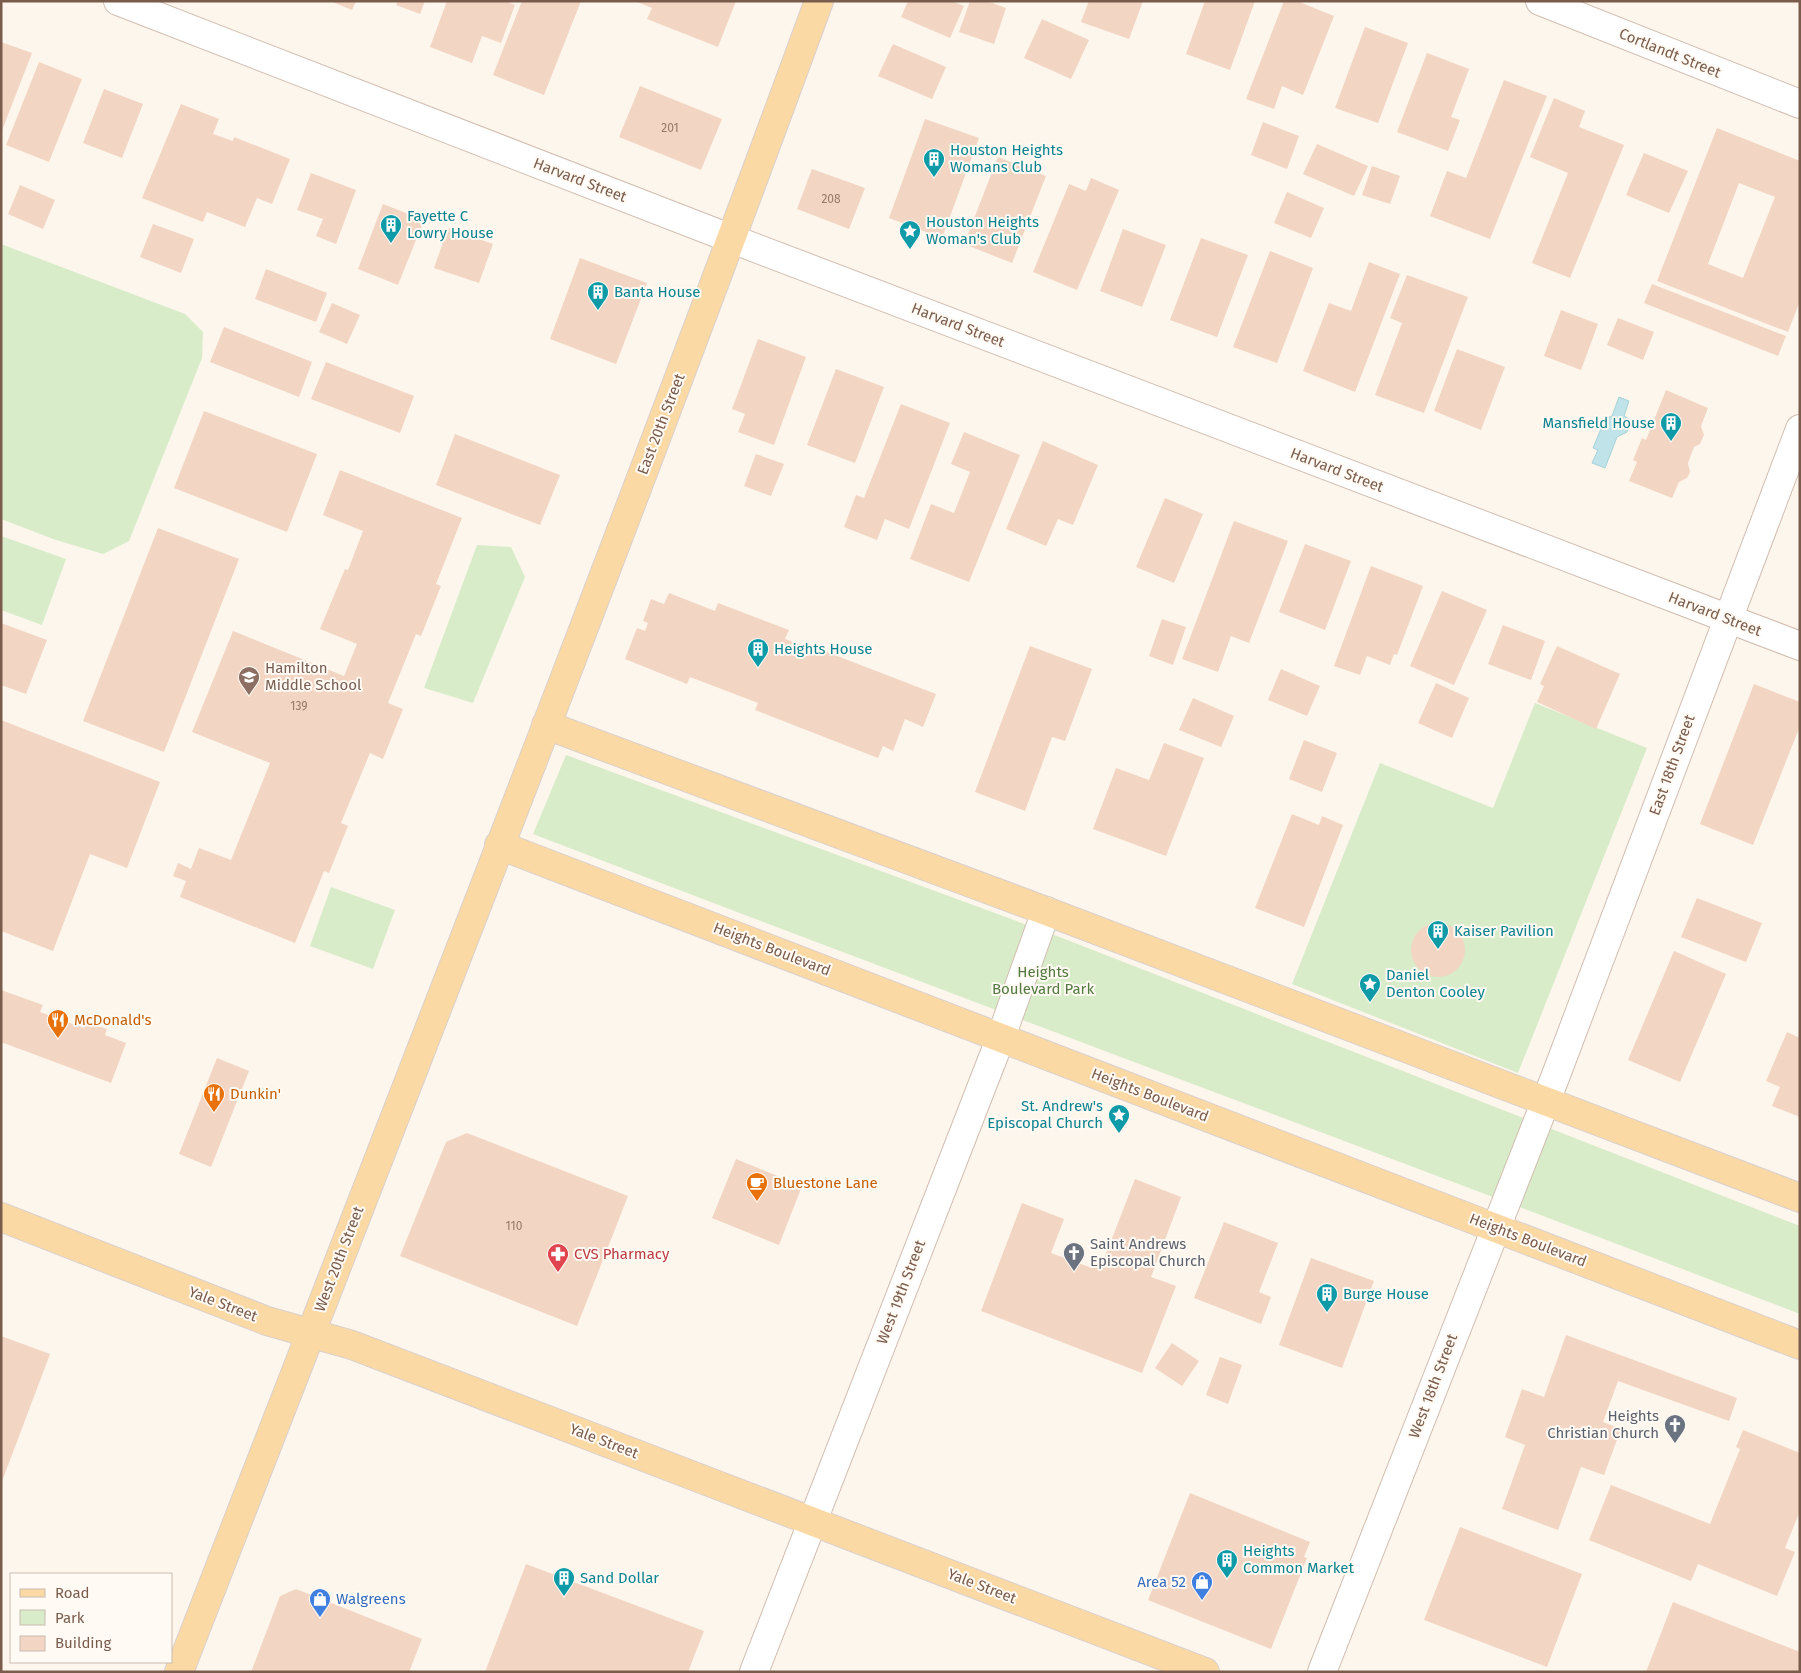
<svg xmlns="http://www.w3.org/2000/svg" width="1801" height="1673" font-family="'Fira Sans',sans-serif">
<rect width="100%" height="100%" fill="#fdf6ec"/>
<path fill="#d8ecc9" d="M 1,244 L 185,314 L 203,332 L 202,358 L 129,541 L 103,554 L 56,540 L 1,519 Z
M 1,536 L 66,559 L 42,625 L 1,610 Z
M 477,545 L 511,547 L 525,577 L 473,703 L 424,688 Z
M 1535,703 L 1647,748 L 1518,1073 L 1292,984 L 1380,763 L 1493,808 Z
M 566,755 L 1057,936 L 1800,1226 L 1800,1314 C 1378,1152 954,996 533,834 Z
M 331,887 L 395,910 L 373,969 L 310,946 Z"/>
<path fill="#bfe3e8" stroke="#a5d3da" d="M 1619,397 L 1629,401 L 1624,416 L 1631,420 L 1627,432 L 1617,437 L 1605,468 L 1592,463 L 1598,450 L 1593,448 L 1605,419 L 1612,416 Z"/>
<path fill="#f3d5c3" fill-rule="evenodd" d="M 330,1 L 356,1 L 352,10 Z
M 398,1 L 425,1 L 420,14 L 396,5 Z
M 447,1 L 505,1 L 515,5 L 501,43 L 482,36 L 472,63 L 430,47 Z
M 522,1 L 581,1 L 544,95 L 493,75 Z
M 635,1 L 736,1 L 718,47 L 647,19 L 652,8 Z
M 908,1 L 952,1 L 964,6 L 950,38 L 901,17 Z
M 970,1 L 987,1 L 1006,8 L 994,44 L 959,32 Z
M 1089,1 L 1143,1 L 1129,39 L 1081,22 Z
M 1205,1 L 1255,1 L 1230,70 L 1186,54 Z
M 1284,1 L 1297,1 L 1334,16 L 1303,95 L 1282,86 L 1274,109 L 1246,99 Z
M 1042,19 L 1089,40 L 1071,79 L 1024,58 Z
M 1365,27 L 1408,43 L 1378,123 L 1335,108 Z
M 1,42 L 32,53 L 1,133 Z
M 893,44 L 946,67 L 932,99 L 878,76 Z
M 1427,53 L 1469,69 L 1451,117 L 1460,120 L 1448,151 L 1397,132 Z
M 39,62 L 82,79 L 49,162 L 6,145 Z
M 1504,80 L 1547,96 L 1490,239 L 1430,216 L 1447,171 L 1466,178 Z
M 640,86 L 722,119 L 701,170 L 619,137 Z
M 104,89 L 143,104 L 122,158 L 83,143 Z
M 1554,98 L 1585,111 L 1579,127 L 1624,145 L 1570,278 L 1532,263 L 1568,173 L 1530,157 Z
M 181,104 L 219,119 L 213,134 L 233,141 L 234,137 L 290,159 L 272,204 L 257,198 L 245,227 L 207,212 L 203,222 L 142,198 Z
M 925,119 L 979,138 L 942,238 L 889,218 Z
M 1263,122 L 1299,136 L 1287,169 L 1251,155 Z
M 1717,128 L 1800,161 L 1800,301 L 1788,332 L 1657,281 ZM 1739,183 L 1775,197 L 1743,278 L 1708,264 Z
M 1317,144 L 1368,166 L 1354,196 L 1303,174 Z
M 1644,153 L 1688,171 L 1669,213 L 1626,195 Z
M 998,157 L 1046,176 L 1012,263 L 964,244 Z
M 1372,166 L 1400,176 L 1390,204 L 1362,195 Z
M 812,169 L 865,188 L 849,229 L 797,209 Z
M 311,173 L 356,190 L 336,244 L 316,236 L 323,219 L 297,210 Z
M 1091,178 L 1119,190 L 1077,290 L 1033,272 L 1069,184 L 1086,191 Z
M 20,185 L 55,200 L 43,229 L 8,214 Z
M 1287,192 L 1324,208 L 1311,238 L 1274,223 Z
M 383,204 L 424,220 L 398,285 L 358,269 Z
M 153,224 L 194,239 L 181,273 L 140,257 Z
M 448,228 L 493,244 L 479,283 L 434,268 Z
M 1123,229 L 1166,245 L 1142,307 L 1100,291 Z
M 1201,238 L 1248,255 L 1217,337 L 1170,320 Z
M 1270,251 L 1313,268 L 1277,363 L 1233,347 Z
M 580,258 L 647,283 L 616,364 L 550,339 Z
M 1369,262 L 1400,274 L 1355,392 L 1303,371 L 1329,303 L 1351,311 Z
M 266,269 L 327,293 L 316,322 L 255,299 Z
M 1407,275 L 1468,297 L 1424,413 L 1375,395 L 1402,323 L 1390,318 Z
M 1652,284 L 1786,336 L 1778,356 L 1644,303 Z
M 332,303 L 360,315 L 347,344 L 319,332 Z
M 1561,310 L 1598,324 L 1581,370 L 1544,356 Z
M 1618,318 L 1654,332 L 1643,360 L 1607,345 Z
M 224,327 L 312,362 L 299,397 L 210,362 Z
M 758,339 L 806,357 L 774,445 L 738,432 L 745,414 L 732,409 Z
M 1457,349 L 1505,367 L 1481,430 L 1434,411 Z
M 326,362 L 414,396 L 400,433 L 311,399 Z
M 836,369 L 884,387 L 855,463 L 807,445 Z
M 1666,390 L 1708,408 L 1701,426 L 1704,435 L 1700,444 L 1694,447 L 1688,463 L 1690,472 L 1687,478 L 1679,482 L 1672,498 L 1629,481 L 1637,462 L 1633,460 L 1642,438 L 1646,440 Z
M 901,404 L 950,423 L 909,529 L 885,519 L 877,540 L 844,527 L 856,495 L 864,498 Z
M 204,411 L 317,454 L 287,532 L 174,488 Z
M 964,432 L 1020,455 L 969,582 L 910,559 L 931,504 L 954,513 L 970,472 L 951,464 Z
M 455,434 L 560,475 L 540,525 L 436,485 Z
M 1043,441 L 1098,465 L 1073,525 L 1058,519 L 1046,546 L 1006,529 Z
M 756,454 L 784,464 L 771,496 L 744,486 Z
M 340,470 L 462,518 L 436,584 L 441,586 L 421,636 L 416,634 L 388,703 L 403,709 L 383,759 L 370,753 L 341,823 L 348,826 L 329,873 L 324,871 L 295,943 L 180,897 L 186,881 L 173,876 L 178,863 L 191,869 L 199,848 L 231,860 L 270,763 L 192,732 L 233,631 L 344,676 L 357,644 L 320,629 L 345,569 L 348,570 L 363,531 L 323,515 Z
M 1165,498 L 1203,514 L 1174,583 L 1136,567 Z
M 1234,521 L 1288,541 L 1249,643 L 1231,636 L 1218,672 L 1182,659 Z
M 158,528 L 239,559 L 164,752 L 83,721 Z
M 1305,544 L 1351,561 L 1325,630 L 1279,612 Z
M 1371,566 L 1423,586 L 1397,655 L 1394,654 L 1390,665 L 1367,656 L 1360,675 L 1334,666 Z
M 1442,591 L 1487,610 L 1454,685 L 1410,666 Z
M 669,593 L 715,611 L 718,603 L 789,630 L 785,639 L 805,646 L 806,644 L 936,694 L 923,727 L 905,719 L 893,751 L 883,746 L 878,758 L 755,710 L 758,703 L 690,677 L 687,684 L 625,659 L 637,628 L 645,631 L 648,623 L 643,621 L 651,599 L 664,604 Z
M 1162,619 L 1186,627 L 1173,665 L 1149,656 Z
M 1,623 L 47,640 L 26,694 L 1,685 Z
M 1503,625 L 1545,641 L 1531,680 L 1488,664 Z
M 1030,646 L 1092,669 L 1065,741 L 1052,737 L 1025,811 L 975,792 Z
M 1557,646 L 1620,674 L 1596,729 L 1537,702 L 1544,686 L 1540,684 Z
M 1281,669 L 1320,686 L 1307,716 L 1268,700 Z
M 1436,683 L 1469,698 L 1452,738 L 1418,723 Z
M 1754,684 L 1800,702 L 1800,726 L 1753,845 L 1700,824 Z
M 1193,698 L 1234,716 L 1221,747 L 1179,730 Z
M 1,720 L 160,782 L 127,868 L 90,854 L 53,951 L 1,931 Z
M 1304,740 L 1337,753 L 1322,792 L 1289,779 Z
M 1164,743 L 1204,758 L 1166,856 L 1093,829 L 1116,768 L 1149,780 Z
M 1292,814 L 1319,825 L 1322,816 L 1343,825 L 1304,927 L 1255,908 Z
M 1697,898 L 1762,923 L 1746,962 L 1681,937 Z
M1411 950a27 27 0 1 1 54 0a27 27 0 1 1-54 0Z
M 1674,951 L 1726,974 L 1680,1082 L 1628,1060 Z
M 1,990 L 43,1005 L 40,1012 L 84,1028 L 87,1022 L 107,1029 L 105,1035 L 126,1043 L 111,1083 L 1,1042 Z
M 1787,1032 L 1800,1038 L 1800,1117 L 1772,1106 L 1780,1087 L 1766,1081 Z
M 217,1058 L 249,1071 L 211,1167 L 179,1154 Z
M 467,1133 L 628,1196 L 577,1326 L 400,1256 L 446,1142 Z
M 736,1159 L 802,1186 L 779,1245 L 712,1218 Z
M 1135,1179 L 1181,1197 L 1151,1277 L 1176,1286 L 1142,1373 L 981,1311 L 1022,1203 L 1064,1219 L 1051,1253 L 1092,1268 L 1097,1256 L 1104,1259 Z
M 1224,1222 L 1278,1243 L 1259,1292 L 1271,1297 L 1261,1324 L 1194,1298 Z
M 1311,1258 L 1374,1281 L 1342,1368 L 1279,1345 Z
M 1566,1335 L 1737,1398 L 1729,1421 L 1618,1381 L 1603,1422 L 1621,1429 L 1604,1475 L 1581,1467 L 1558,1530 L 1502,1509 L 1525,1445 L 1505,1437 L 1522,1389 L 1544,1397 Z
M 1,1336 L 50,1354 L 1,1484 Z
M 1172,1343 L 1199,1361 L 1182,1386 L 1155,1368 Z
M 1220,1357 L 1242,1365 L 1228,1404 L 1206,1395 Z
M 1743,1430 L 1800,1453 L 1800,1511 L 1785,1548 L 1795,1552 L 1777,1596 L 1698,1564 L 1691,1581 L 1589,1540 L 1611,1485 L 1710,1524 L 1740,1449 L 1736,1447 Z
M 1190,1493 L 1310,1542 L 1304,1557 L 1307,1558 L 1271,1649 L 1148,1600 Z
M 1460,1527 L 1582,1574 L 1547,1667 L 1424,1620 Z
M 526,1564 L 704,1631 L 688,1672 L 485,1672 Z
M 296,1589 L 422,1639 L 409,1672 L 251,1672 L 280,1596 Z
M 1673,1602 L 1800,1652 L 1800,1672 L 1646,1672 Z"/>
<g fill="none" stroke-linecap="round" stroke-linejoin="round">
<g stroke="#d1beb0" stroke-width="30">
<path id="minor" d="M 118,1 L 732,239 L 1800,646
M 1540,1 L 1800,104
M 754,1672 L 1001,1037 L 1046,911
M 1322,1672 L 1556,1075 L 1800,429"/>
</g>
<g stroke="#dad1cd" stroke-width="30">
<path id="major" d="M 546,725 L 1046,911 L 1800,1198
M 499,845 L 1800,1345
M 1,1217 L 267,1321 L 352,1345 L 1205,1672
M 179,1672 C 395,1116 614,561 819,1"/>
</g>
<use href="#minor" stroke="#fff" stroke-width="28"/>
<use href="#major" stroke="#fbd9a5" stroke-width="28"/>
</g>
<defs>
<g id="building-pin" transform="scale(1.125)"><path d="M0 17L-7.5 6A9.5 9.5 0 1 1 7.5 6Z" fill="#0f9aa8" stroke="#fffaf3"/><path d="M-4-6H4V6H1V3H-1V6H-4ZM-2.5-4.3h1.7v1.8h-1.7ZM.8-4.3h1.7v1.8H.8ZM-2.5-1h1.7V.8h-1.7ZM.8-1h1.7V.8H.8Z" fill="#fff"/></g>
<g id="sight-pin" transform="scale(1.125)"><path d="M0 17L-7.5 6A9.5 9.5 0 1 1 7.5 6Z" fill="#0f9aa8" stroke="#fffaf3"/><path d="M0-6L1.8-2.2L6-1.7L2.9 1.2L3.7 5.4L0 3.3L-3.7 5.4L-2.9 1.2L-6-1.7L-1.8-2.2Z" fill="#fff"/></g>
<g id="school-pin" transform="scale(1.125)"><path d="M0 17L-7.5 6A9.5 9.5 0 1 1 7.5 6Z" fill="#8d6e63" stroke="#fffaf3"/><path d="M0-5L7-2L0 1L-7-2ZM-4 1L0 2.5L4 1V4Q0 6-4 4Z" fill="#fff"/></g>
<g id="restaurant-pin" transform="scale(1.125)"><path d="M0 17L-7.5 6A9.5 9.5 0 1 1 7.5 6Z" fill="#e8710a" stroke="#fffaf3"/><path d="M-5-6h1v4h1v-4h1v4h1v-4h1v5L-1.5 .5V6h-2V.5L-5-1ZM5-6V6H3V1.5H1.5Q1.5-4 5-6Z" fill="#fff"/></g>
<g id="cafe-pin" transform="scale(1.125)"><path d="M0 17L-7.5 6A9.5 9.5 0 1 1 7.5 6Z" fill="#e8710a" stroke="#fffaf3"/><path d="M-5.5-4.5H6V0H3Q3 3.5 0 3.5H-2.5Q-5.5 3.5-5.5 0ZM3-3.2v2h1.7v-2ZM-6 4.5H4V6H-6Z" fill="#fff"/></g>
<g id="church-pin" transform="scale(1.125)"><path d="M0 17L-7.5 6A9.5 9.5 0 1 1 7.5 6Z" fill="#6b7280" stroke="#fffaf3"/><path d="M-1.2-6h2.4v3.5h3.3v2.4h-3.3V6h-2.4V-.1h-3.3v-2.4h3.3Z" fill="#fff"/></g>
<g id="pharmacy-pin" transform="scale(1.125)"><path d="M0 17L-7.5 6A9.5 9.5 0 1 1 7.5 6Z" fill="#e0444e" stroke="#fffaf3"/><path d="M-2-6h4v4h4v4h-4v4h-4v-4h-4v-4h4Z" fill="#fff"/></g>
<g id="shop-pin" transform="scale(1.125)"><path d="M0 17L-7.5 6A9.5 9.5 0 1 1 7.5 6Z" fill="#3f7fe0" stroke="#fffaf3"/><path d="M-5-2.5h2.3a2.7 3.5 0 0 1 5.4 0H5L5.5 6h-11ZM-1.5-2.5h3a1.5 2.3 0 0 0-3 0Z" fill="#fff"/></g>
</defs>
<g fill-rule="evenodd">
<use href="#building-pin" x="934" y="159"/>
<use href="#building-pin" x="391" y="225"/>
<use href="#sight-pin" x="910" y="231"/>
<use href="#building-pin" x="598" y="292"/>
<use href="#building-pin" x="1671" y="423"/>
<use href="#building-pin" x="758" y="649"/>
<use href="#school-pin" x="249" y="677"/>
<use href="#building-pin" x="1438" y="931"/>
<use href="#sight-pin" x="1370" y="984"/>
<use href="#restaurant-pin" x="58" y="1020"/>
<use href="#restaurant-pin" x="214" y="1094"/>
<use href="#sight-pin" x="1119" y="1115"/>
<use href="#cafe-pin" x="757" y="1183"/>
<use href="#church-pin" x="1074" y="1253"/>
<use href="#pharmacy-pin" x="558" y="1254"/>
<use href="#building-pin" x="1327" y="1294"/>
<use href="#church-pin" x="1675" y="1425"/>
<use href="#building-pin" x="1227" y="1560"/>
<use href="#building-pin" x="564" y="1578"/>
<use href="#shop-pin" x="1202" y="1582"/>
<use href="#shop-pin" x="320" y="1599"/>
</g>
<g text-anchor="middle" stroke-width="4" stroke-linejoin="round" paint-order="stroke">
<g font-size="12" fill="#987a6a">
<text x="670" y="132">201</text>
<text x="831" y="203">208</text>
<text x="299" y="710">139</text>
<text x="514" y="1230">110</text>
</g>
<g font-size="15" fill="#7a5c4d" stroke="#fffaf3">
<text transform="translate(1670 53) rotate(22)" y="5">Cortlandt Street</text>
<text transform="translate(580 180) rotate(21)" y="5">Harvard Street</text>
<text transform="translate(958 325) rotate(21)" y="5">Harvard Street</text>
<text transform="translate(661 424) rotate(-69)" y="5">East 20th Street</text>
<text transform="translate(1337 470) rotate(21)" y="5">Harvard Street</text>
<text transform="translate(1715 614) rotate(21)" y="5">Harvard Street</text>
<text transform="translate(1672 765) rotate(-70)" y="5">East 18th Street</text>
<text transform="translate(772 949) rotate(21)" y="5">Heights Boulevard</text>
<text transform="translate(1150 1095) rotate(21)" y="5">Heights Boulevard</text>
<text transform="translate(1528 1240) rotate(21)" y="5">Heights Boulevard</text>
<text transform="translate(339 1259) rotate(-69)" y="5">West 20th Street</text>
<text transform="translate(901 1292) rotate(-69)" y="5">West 19th Street</text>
<text transform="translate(223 1304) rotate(21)" y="5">Yale Street</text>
<text transform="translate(1433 1386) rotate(-69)" y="5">West 18th Street</text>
<text transform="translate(604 1441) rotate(21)" y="5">Yale Street</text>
<text transform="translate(982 1586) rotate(21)" y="5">Yale Street</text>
</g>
<g font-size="15" fill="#0d838f" stroke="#fffaf3" text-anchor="start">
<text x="950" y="155">Houston Heights<tspan x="950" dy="17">Womans Club</tspan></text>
<text x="407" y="221">Fayette C<tspan x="407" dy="17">Lowry House</tspan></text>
<text x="926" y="227">Houston Heights<tspan x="926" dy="17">Woman's Club</tspan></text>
<text x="614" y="297">Banta House</text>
<text x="1655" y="428" text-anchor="end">Mansfield House</text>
<text x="774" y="654">Heights House</text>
<text x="1454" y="936">Kaiser Pavilion</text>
<text x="1386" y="980">Daniel<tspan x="1386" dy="17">Denton Cooley</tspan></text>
<text x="1103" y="1111" text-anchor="end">St. Andrew's<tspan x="1103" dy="17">Episcopal Church</tspan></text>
<text x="1343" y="1299">Burge House</text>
<text x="1243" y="1556">Heights<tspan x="1243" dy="17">Common Market</tspan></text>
<text x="580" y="1583">Sand Dollar</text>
</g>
<g font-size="15" fill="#785e54" stroke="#fffaf3" text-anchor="start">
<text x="265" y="673">Hamilton<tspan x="265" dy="17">Middle School</tspan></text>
</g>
<g font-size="15" fill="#537a41" stroke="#fffaf3">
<text x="1043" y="977">Heights<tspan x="1043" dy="17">Boulevard Park</tspan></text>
</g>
<g font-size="15" fill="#c56008" stroke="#fffaf3" text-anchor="start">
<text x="74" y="1025">McDonald's</text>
<text x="230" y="1099">Dunkin'</text>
<text x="773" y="1188">Bluestone Lane</text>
</g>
<g font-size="15" fill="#5b616d" stroke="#fffaf3" text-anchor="start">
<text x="1090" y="1249">Saint Andrews<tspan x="1090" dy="17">Episcopal Church</tspan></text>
<text x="1659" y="1421" text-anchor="end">Heights<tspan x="1659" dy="17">Christian Church</tspan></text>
</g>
<g font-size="15" fill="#be3a42" stroke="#fffaf3" text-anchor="start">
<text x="574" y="1259">CVS Pharmacy</text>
</g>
<g font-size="15" fill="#366cbe" stroke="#fffaf3" text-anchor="end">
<text x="1186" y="1587">Area 52</text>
<text x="336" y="1604" text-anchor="start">Walgreens</text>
</g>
</g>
<rect width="1801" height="1673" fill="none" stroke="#7a5c4d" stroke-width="5"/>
<rect x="10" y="1573" width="162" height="90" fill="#fffaf3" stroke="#cabbb1"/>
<rect x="20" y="1589" width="25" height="8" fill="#fbd9a5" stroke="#cabbb1"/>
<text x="55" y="1598" font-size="15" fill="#7a5c4d">Road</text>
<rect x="20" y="1610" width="25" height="15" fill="#d8ecc9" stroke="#cabbb1"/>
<text x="55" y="1623" font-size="15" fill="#7a5c4d">Park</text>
<rect x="20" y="1636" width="25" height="15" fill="#f3d5c3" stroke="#cabbb1"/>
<text x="55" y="1648" font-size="15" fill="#7a5c4d">Building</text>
</svg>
